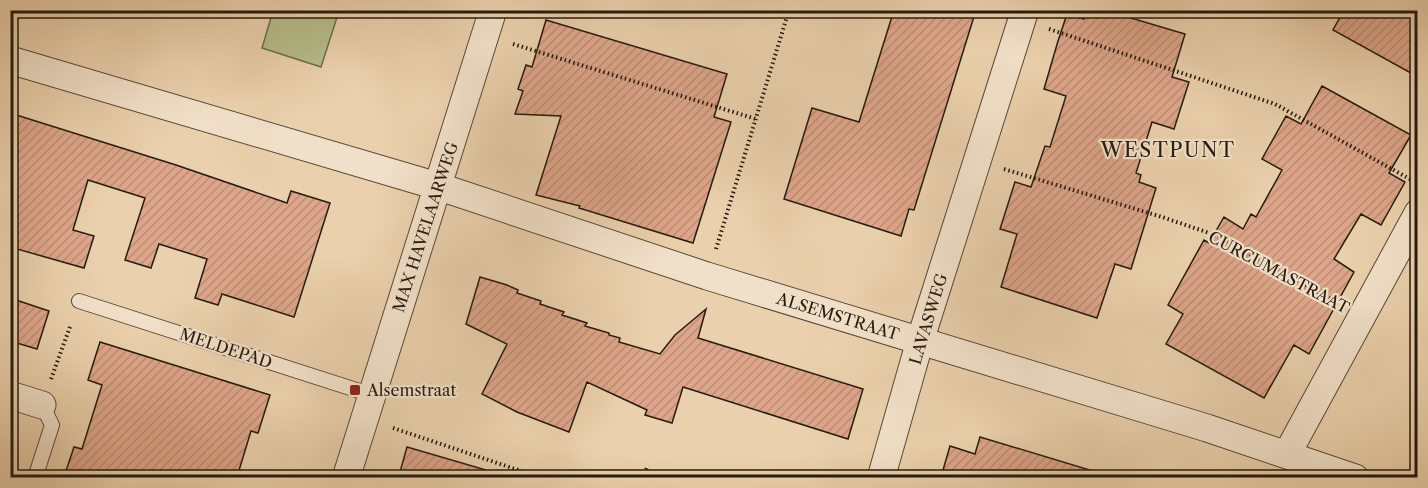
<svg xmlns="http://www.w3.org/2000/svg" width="1428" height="488" font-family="'Libre Caslon Text',serif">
<defs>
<pattern id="building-hatch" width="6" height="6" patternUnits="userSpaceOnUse" patternTransform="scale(1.5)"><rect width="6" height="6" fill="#dda589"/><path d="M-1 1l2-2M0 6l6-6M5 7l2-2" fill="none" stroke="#be8d75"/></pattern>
</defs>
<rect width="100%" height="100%" fill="#ead0ac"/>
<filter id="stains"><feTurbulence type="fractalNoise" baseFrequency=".00333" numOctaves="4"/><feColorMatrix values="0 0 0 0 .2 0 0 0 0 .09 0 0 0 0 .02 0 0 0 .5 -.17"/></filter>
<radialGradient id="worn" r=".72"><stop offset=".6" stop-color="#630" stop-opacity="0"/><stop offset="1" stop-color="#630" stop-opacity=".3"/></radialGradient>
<path fill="#b5bc8b" stroke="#6e6b4d" stroke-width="1.5" d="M 273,11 L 339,11 L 321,67 L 262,48 Z"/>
<path fill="url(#building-hatch)" stroke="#271a0f" stroke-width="1.5" d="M 894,10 L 976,10 L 914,210 L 909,209 L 901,236 L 784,199 L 812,108 L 859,122 Z
M 1087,10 L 1104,10 L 1185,34 L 1172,77 L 1189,82 L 1174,129 L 1152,122 L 1136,173 L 1141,175 L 1139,182 L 1156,188 L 1131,269 L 1115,264 L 1097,318 L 1001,287 L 1017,234 L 1000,229 L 1015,182 L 1031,187 L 1045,146 L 1050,147 L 1066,96 L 1044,89 L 1058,41 L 1067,14 L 1084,19 Z
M 1344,10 L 1418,10 L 1418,77 L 1333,30 Z
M 546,20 L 727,74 L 714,117 L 731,122 L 693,243 L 579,208 L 580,206 L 536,195 L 561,116 L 515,114 L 523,91 L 518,89 L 526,65 L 532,67 Z
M 1322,86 L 1411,135 L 1389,173 L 1405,182 L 1381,225 L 1361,214 L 1334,259 L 1354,272 L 1309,354 L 1294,345 L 1264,398 L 1166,344 L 1183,314 L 1168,305 L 1204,240 L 1209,243 L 1224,217 L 1243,229 L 1251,214 L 1256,217 L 1282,170 L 1262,159 L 1286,116 L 1301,124 Z
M 10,113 L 176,165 L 287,203 L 291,191 L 330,203 L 294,317 L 222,294 L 218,305 L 195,298 L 207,259 L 159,244 L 151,268 L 125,260 L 145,198 L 88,180 L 73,230 L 94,236 L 84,268 L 10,247 Z
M 480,277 L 507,285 L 518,290 L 517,293 L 541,301 L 540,304 L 564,312 L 562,315 L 587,323 L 585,326 L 609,333 L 609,335 L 620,338 L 619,342 L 660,354 L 675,335 L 706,309 L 698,338 L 863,389 L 848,439 L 683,387 L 672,423 L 645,415 L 647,410 L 587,382 L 569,432 L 517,412 L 482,394 L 507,344 L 466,324 Z
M 10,298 L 49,311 L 37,349 L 10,341 Z
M 100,342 L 270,395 L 258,433 L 251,431 L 237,477 L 64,477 L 74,447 L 82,449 L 102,385 L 88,380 Z
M 980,437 L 1093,471 L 1092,477 L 941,477 L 950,446 L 975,454 Z
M 407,447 L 486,470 L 485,477 L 402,477 L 404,473 L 400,472 Z"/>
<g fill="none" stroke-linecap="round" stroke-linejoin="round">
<g stroke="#584836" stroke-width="16">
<path id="service" d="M 79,301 L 372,395
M 35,478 L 52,425 L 42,405"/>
</g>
<g stroke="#584836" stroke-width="29">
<path id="minor" d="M 10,60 L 437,186 L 707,276 L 1207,428 L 1355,478
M 10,395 L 42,405
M 1287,454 L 1418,213
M 346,478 L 493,10
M 881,478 L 920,341 L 1025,10"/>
</g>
<path stroke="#271a0f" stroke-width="4" stroke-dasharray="1.5 3" stroke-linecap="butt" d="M 1414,10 L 1418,12
M 1049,29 L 1275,104 L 1417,183
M 513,44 L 756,119
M 1004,169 L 1162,217 L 1215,235 L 1336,302
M 716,249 L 789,10
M 51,379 L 71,324
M 393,428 L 542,478
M 643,478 L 647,467"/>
<use href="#service" stroke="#f1e0c9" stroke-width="14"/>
<use href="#minor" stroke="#f1e0c9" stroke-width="27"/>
</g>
<rect fill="#8f2418" stroke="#f1e0c9" stroke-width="2" x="349" y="384" width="12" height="12" rx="3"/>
<g text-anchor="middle" stroke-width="4.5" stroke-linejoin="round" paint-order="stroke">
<g font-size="16" fill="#271a0f" stroke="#f1e0c9">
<text transform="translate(425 227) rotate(-72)" y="6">MAX HAVELAARWEG</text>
<text transform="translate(1279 272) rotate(28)" y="6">CURCUMASTRAAT</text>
<text transform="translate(838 316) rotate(17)" y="6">ALSEMSTRAAT</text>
<text transform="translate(928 319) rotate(-73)" y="6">LAVASWEG</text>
<text transform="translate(226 348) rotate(18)" y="6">MELDEPAD</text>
</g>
<g font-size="16" fill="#271a0f" stroke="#f1e0c9" text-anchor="start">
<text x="367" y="396">Alsemstraat</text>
</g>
<g font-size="20" letter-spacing="1.5" fill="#271a0f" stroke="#f1e0c9">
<text x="1168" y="157">WESTPUNT</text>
</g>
</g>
<rect width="1428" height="488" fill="none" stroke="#ead0ac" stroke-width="36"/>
<rect x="12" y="12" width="1404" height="464" fill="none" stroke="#271a0f" stroke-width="3"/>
<rect x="18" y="18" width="1392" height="452" fill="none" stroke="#271a0f" stroke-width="1.5"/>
<rect width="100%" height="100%" filter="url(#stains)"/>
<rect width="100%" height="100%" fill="url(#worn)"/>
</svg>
